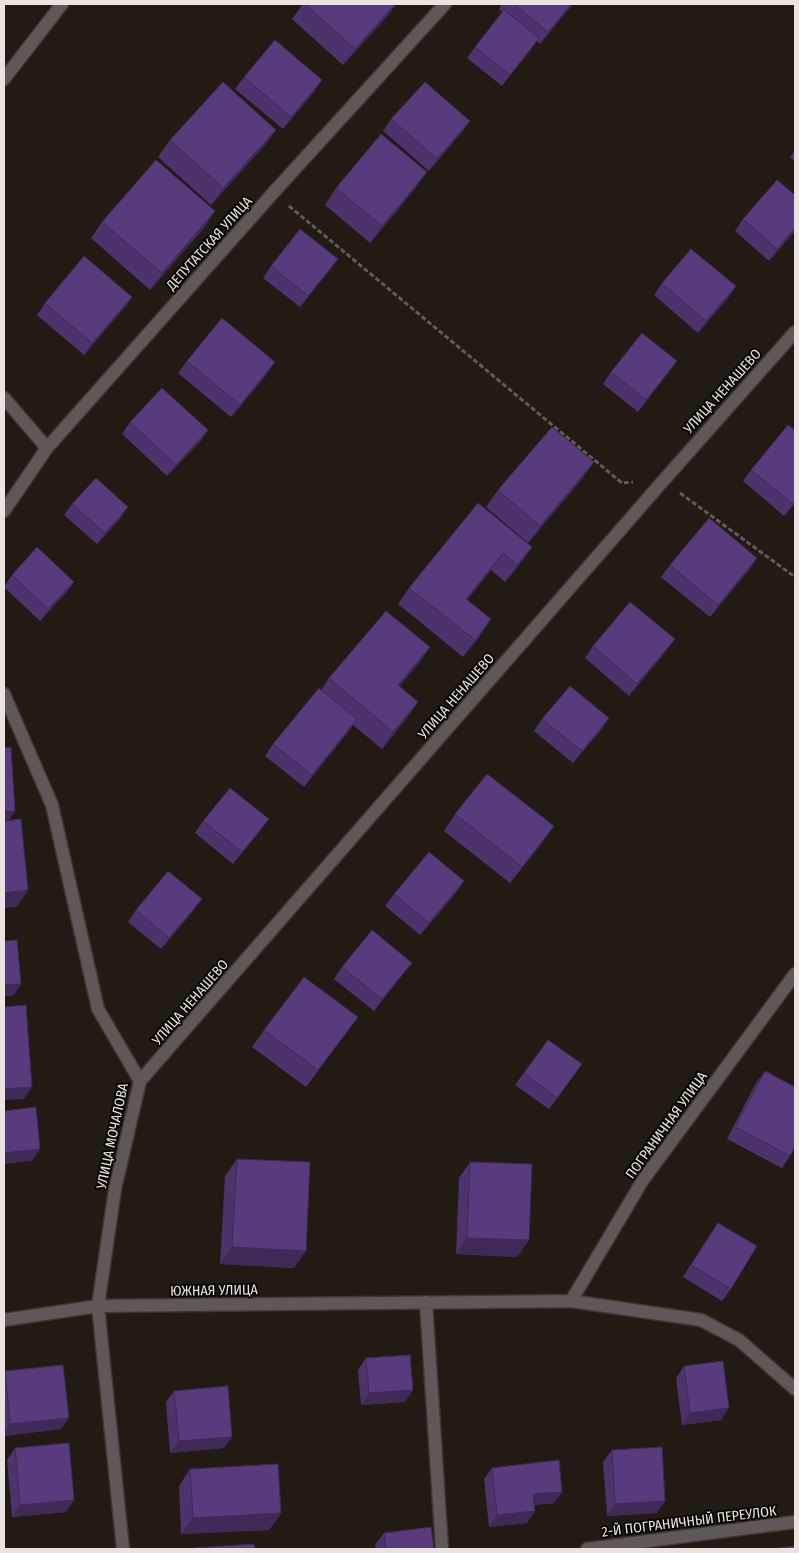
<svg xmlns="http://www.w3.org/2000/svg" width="799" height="1553" font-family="'Fira Sans Condensed',sans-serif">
<rect width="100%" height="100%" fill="#221b14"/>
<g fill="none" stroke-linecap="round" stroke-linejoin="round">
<g stroke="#3e3730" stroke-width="15">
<path id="minor" d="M 4,79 L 62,4
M 4,398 L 47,448
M 4,511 L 47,448 L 273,193 L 445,4
M 4,694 L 52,805 L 98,1009 L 140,1081 L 115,1189 L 98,1306 L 123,1549
M 140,1081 L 663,481 L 795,332
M 571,1301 L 643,1180 L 795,974
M 426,1302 L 442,1549
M 4,1320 L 98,1306 L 571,1301 L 701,1320 L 739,1340 L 795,1389
M 587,1549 L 795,1522"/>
</g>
<path stroke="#625b55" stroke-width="3" stroke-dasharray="5 2.5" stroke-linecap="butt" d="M 289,206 L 622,483 L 633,482
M 680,493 L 795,577"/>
<use href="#minor" stroke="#5e5859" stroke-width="12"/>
</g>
<path fill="#4c336b" d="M 303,4 L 396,4 L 385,19 L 343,65 L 292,19 Z
M 502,4 L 573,4 L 540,44 L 537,41 L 502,86 L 467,58 L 475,47 L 502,12 L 499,9 Z
M 244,77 L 314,92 L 283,129 L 235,89 Z
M 391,119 L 470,121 L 461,133 L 429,171 L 383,131 Z
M 276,130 L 264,146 L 211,205 L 158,157 L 170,140 Z
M 795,150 L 795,162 L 790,157 Z
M 336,188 L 415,189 L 370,243 L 325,205 Z
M 795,195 L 795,231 L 769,261 L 735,231 L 743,219 Z
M 215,211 L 204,228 L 150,290 L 91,238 L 102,222 Z
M 271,266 L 329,271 L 300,307 L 263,278 Z
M 662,283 L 736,286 L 728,298 L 698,333 L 654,295 Z
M 132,297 L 124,308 L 84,355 L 37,315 L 45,303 Z
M 187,361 L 267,374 L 231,417 L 178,373 Z
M 611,372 L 669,372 L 638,412 L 603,384 Z
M 130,422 L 208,430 L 200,442 L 167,476 L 122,434 Z
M 795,430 L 795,503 L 784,516 L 743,481 L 751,470 Z
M 594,462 L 582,479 L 528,543 L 486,507 L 498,490 Z
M 478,503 L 532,547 L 520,564 L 505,582 L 491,570 L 467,600 L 491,619 L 480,636 L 463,657 L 398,604 L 409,588 Z
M 72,504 L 120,519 L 97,544 L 64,515 Z
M 757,558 L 749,570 L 710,617 L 661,577 L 670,565 Z
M 12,575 L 74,582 L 65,594 L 40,621 L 4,587 Z
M 593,646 L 666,651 L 629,696 L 585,658 Z
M 430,647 L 418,664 L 399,687 L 418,702 L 406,719 L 382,749 L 353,725 L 304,787 L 265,756 L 273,744 L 321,690 L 329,678 Z
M 609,718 L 601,730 L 573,763 L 534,731 L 542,719 Z
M 455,814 L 542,843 L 510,883 L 444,831 Z
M 203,821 L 260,831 L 233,864 L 195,833 Z
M 464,881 L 456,893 L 420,935 L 385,906 L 394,894 Z
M 136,910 L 194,910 L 161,949 L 128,922 Z
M 342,967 L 403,974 L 374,1011 L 334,979 Z
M 358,1017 L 306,1087 L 252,1047 L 264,1030 Z
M 548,1040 L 582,1064 L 549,1109 L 515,1085 Z
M 765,1071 L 790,1156 L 782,1168 L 727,1139 L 756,1083 Z
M 237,1159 L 294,1268 L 220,1264 L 225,1176 Z
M 470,1162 L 529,1240 L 517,1257 L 456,1254 L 459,1178 Z
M 718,1223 L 731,1289 L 722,1301 L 683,1277 L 710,1234 Z
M 366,1358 L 405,1402 L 361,1405 L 358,1370 Z
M 684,1366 L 721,1420 L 682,1425 L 676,1378 Z
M 5,1371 L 61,1429 L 4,1436 L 4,1372 Z
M 174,1391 L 224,1448 L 170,1453 L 166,1402 Z
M 15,1448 L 66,1512 L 12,1517 L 7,1460 Z
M 612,1450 L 657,1513 L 607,1516 L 603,1462 Z
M 492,1468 L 554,1503 L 534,1505 L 527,1523 L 489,1527 L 484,1479 Z
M 190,1469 L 281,1513 L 269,1530 L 181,1534 L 179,1486 Z
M 384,1533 L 434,1549 L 376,1549 L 375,1545 Z"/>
<path fill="#3e2957" d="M 396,4 L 385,19 L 343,65 L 355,49 Z
M 571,4 L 573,4 L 540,44 L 548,32 Z
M 539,38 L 531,50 L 502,86 L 510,75 Z
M 322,80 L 314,92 L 283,129 L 291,117 Z
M 470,121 L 461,133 L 429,171 L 437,159 Z
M 276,130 L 264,146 L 211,205 L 223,188 Z
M 427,172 L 415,189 L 370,243 L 382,226 Z
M 215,211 L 204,228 L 150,290 L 162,273 Z
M 795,228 L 795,231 L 769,261 L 777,249 Z
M 338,259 L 329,271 L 300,307 L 308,296 Z
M 736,286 L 728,298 L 698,333 L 706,321 Z
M 132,297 L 124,308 L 84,355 L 92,343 Z
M 677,361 L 669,372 L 638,412 L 646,400 Z
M 275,362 L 267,374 L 231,417 L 240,405 Z
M 208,430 L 200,442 L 167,476 L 176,465 Z
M 594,462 L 582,479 L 528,543 L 540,526 Z
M 795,501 L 795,503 L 784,516 L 793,504 Z
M 128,507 L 120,519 L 97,544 L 105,533 Z
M 532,547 L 520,564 L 505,582 L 517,565 Z
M 503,553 L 491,570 L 454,615 L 466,599 Z
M 757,558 L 749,570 L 710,617 L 718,605 Z
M 74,582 L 65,594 L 40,621 L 48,609 Z
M 491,619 L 480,636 L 463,657 L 475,640 Z
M 675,639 L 666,651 L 629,696 L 637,684 Z
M 430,647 L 418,664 L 386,702 L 398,685 Z
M 418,702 L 406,719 L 382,749 L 393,732 Z
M 609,718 L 601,730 L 573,763 L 582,751 Z
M 357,719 L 349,731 L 304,787 L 312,775 Z
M 15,811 L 7,823 L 4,823 L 4,812 Z
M 269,819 L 260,831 L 233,864 L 242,852 Z
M 554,826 L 542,843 L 510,883 L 522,867 Z
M 464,881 L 456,893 L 420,935 L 429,923 Z
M 28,890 L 17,907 L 4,908 L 4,893 Z
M 202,899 L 194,910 L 161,949 L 169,938 Z
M 412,963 L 403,974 L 374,1011 L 382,999 Z
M 21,984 L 13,996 L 4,996 L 4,985 Z
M 358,1017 L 346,1033 L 306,1087 L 318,1070 Z
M 32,1087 L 24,1099 L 4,1100 L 4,1089 Z
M 40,1149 L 32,1161 L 4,1164 L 4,1153 Z
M 467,1238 L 529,1240 L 517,1257 L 456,1254 Z
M 232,1247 L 306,1251 L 294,1268 L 220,1264 Z
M 413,1390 L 405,1402 L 361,1405 L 369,1393 Z
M 729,1408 L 721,1420 L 682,1425 L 690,1413 Z
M 69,1418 L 61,1429 L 4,1436 L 4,1433 L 10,1424 Z
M 232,1437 L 224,1448 L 170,1453 L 179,1441 Z
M 562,1492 L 554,1503 L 525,1506 L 533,1494 Z
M 74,1500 L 66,1512 L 12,1517 L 20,1505 Z
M 665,1501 L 657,1513 L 607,1516 L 615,1504 Z
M 535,1511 L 527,1523 L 489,1527 L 497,1515 Z
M 281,1513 L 269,1530 L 181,1534 L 193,1518 Z"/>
<path fill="#583b7c" stroke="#3e2957" d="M 305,4 L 395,4 L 355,49 Z
M 514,4 L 571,4 L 548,32 Z
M 504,10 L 539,38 L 510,75 L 475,47 Z
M 275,40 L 322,80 L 291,117 L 244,77 Z
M 223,82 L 276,130 L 223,188 L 170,140 Z
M 425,82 L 470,121 L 437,159 L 391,119 Z
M 381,134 L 427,172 L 382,226 L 336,188 Z
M 156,160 L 215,211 L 162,273 L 102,222 Z
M 777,180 L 795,195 L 795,228 L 777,249 L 743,219 Z
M 300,229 L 338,259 L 308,296 L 271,266 Z
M 691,249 L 736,286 L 706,321 L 662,283 Z
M 84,256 L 132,297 L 92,343 L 45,303 Z
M 222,318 L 275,362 L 240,405 L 187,361 Z
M 642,333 L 677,361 L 646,400 L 611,372 Z
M 162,388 L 208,430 L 176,465 L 130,422 Z
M 788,425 L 795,430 L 795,501 L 793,504 L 751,470 Z
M 552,427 L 594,462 L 540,526 L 498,490 Z
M 96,478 L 128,507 L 105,533 L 72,504 Z
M 478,503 L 532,547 L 517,565 L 503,553 L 466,599 L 491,619 L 475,640 L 409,588 Z
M 709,518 L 757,558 L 718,605 L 670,565 Z
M 37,547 L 74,582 L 48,609 L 12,575 Z
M 630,602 L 675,639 L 637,684 L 593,646 Z
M 386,611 L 430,647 L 398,685 L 418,702 L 393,732 L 329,678 Z
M 570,686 L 609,718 L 582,751 L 542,719 Z
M 319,688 L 357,719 L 312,775 L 273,744 Z
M 11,747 L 15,811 L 4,812 L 4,748 Z
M 487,774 L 554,826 L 522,867 L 455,814 Z
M 230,788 L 269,819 L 242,852 L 203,821 Z
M 21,819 L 28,890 L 4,893 L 4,821 Z
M 429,852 L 464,881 L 429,923 L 394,894 Z
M 168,871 L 202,899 L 169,938 L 136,910 Z
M 372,930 L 412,963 L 382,999 L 342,967 Z
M 17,940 L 21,984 L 4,985 L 4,941 Z
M 304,977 L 358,1017 L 318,1070 L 264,1030 Z
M 26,1005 L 32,1087 L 4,1089 L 4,1007 Z
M 548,1040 L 582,1064 L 557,1098 L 524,1073 Z
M 765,1071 L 795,1087 L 795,1146 L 790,1156 L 735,1127 Z
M 36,1107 L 40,1149 L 4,1153 L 4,1111 Z
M 237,1159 L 310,1162 L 306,1251 L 232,1247 Z
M 470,1162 L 532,1164 L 529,1240 L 467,1238 Z
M 718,1223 L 757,1246 L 731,1289 L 691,1265 Z
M 410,1355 L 413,1390 L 369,1393 L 366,1358 Z
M 723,1361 L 729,1408 L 690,1413 L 684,1366 Z
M 63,1365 L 69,1418 L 10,1424 L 5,1371 Z
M 228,1386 L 232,1437 L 179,1441 L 174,1391 Z
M 69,1443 L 74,1500 L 20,1505 L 15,1448 Z
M 662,1447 L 665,1501 L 615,1504 L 612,1450 Z
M 559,1460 L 562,1492 L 533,1494 L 535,1511 L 497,1515 L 492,1468 Z
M 278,1464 L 281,1513 L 193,1518 L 190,1469 Z
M 431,1527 L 434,1549 L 386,1549 L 384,1533 Z
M 254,1544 L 255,1549 L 194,1549 L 194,1548 Z
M 795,1546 L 795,1549 L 777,1549 L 777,1548 Z"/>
<g text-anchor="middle" stroke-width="4" stroke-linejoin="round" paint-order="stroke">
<g font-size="14" fill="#e9e4df" stroke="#090704">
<text transform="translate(209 243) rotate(-48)" y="5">ДЕПУТАТСКАЯ УЛИЦА</text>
<text transform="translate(722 391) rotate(-48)" y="5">УЛИЦА НЕНАШЕВО</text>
<text transform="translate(456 696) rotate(-49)" y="5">УЛИЦА НЕНАШЕВО</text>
<text transform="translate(190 1002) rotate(-49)" y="5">УЛИЦА НЕНАШЕВО</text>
<text transform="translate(666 1125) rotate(-54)" y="5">ПОГРАНИЧНАЯ УЛИЦА</text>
<text transform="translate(112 1136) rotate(-78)" y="5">УЛИЦА МОЧАЛОВА</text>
<text transform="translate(214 1290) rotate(-1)" y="5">ЮЖНАЯ УЛИЦА</text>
<text transform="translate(689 1521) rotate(-7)" y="5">2-Й ПОГРАНИЧНЫЙ ПЕРЕУЛОК</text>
</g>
</g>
<rect width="799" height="1553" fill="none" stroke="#e9e4df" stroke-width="10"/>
</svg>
